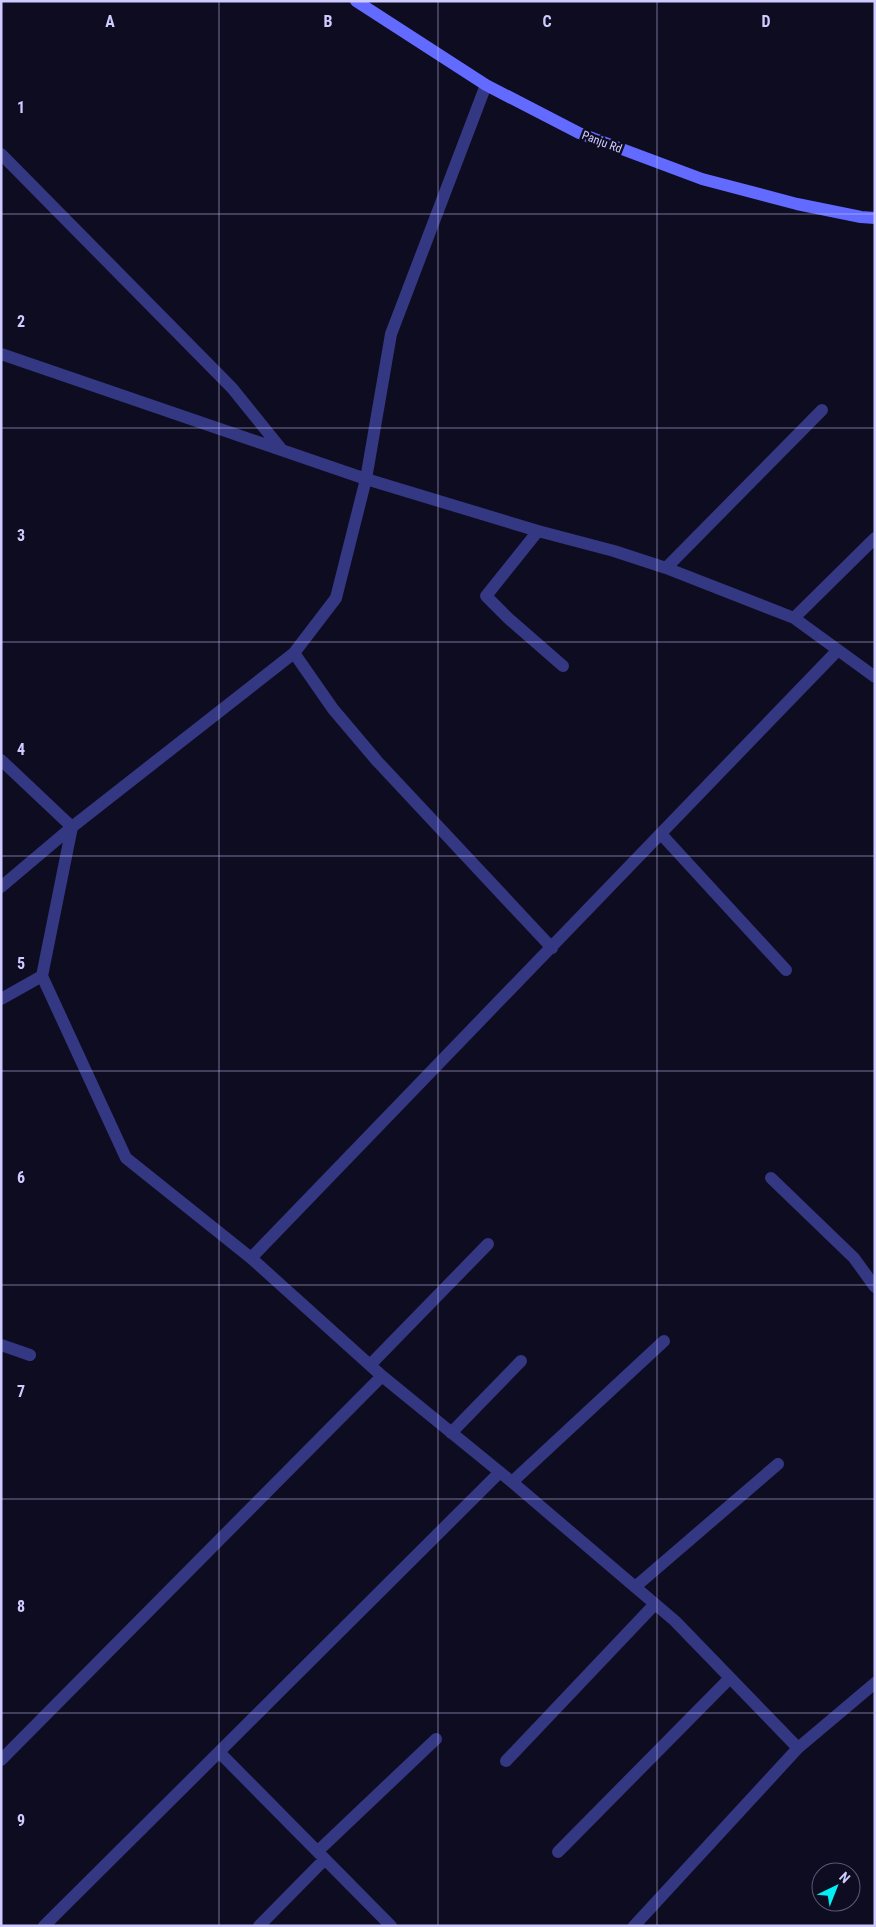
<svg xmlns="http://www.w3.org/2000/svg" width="876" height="1927" font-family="'Roboto Condensed',sans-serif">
<rect width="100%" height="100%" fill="#0e0c20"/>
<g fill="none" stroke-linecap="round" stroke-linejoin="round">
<path stroke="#343782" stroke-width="12" d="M 1,154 L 232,388 L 282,450
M 1,354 L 366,479 L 391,334 L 486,85
M 538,531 L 486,596 L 508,618 L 563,666
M 666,568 L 822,410
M 794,618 L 875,538
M 294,653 L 333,709 L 377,761 L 552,948
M 1,760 L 72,827 L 1,887
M 661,834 L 786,970
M 1,999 L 42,976
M 771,1178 L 854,1258 L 875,1287
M 251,1258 L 837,651
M 1,1345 L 30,1355
M 370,1365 L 488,1244
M 451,1433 L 521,1361
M 512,1482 L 664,1341
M 635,1587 L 778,1464
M 798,1748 L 675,1621 L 512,1482 L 382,1376 L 251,1258 L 126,1158 L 42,976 L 72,827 L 294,653 L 336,598 L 366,479 L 538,531 L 614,551 L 666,568 L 794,618 L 875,677
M 1,1760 L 382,1376
M 506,1761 L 655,1604
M 318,1851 L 436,1739
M 558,1852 L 730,1678
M 44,1926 L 219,1752
M 259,1926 L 325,1859
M 391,1926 L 219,1752 L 500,1472
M 634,1926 L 798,1748 L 875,1683"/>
<path stroke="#626aff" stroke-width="12" d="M 356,1 L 486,85 L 579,133 L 702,179 L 797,204 L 861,217 L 875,218"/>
</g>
<path fill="none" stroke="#cdcbff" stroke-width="1" stroke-opacity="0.55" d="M 219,1 L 219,1926M 438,1 L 438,1926M 657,1 L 657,1926M 1,214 L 875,214M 1,428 L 875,428M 1,642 L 875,642M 1,856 L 875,856M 1,1071 L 875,1071M 1,1285 L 875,1285M 1,1499 L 875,1499M 1,1713 L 875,1713"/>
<g text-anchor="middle" stroke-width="5" stroke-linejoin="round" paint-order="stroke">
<g font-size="12" fill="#cdcbff" stroke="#0e0c20">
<text transform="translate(602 142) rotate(21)" y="4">Panju Rd</text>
</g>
</g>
<g font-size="16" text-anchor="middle" font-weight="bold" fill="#cdcbff" stroke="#0e0c20" stroke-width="5" stroke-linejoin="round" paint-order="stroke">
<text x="110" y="27">A</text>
<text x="328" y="27">B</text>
<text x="547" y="27">C</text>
<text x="766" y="27">D</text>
<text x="21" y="113">1</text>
<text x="21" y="327">2</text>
<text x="21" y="541">3</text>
<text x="21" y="755">4</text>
<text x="21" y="969">5</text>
<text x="21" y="1183">6</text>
<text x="21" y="1397">7</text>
<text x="21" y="1612">8</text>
<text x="21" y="1826">9</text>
</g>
<rect width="876" height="1927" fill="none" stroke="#cdcbff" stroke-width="5"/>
<g transform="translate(836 1887) rotate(43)"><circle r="24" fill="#0e0c20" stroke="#5a5879"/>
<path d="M0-4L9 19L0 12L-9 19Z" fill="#00f0f6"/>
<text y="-8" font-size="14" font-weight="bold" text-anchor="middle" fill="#cdcbff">N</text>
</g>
</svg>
